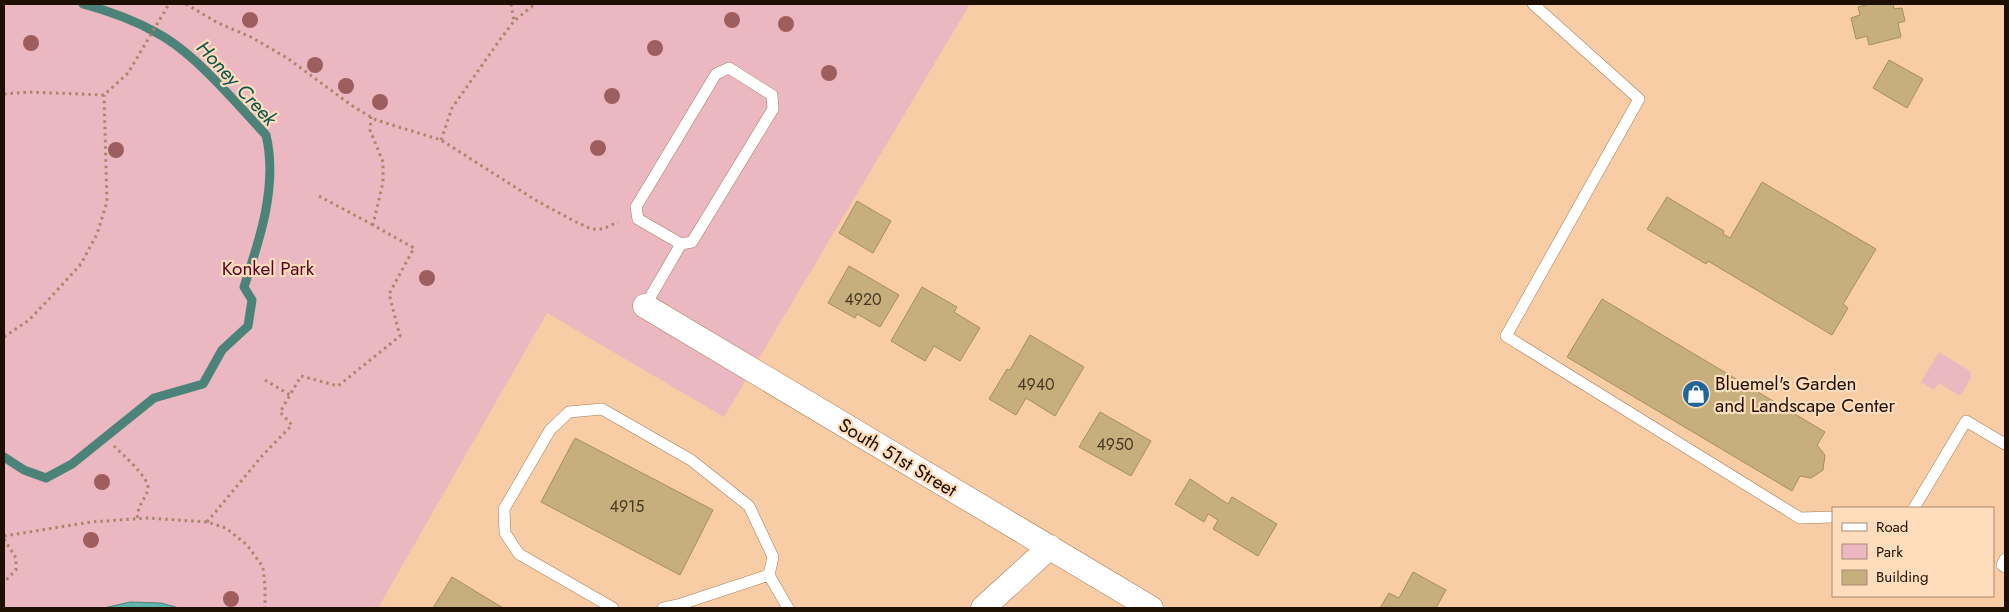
<svg xmlns="http://www.w3.org/2000/svg" width="2009" height="612" font-family="Jost,sans-serif">
<rect width="100%" height="100%" fill="#f8cda5"/>
<path fill="#ebb7c1" d="M 4,4 L 970,4 L 724,417 L 547,313 L 378,608 L 4,608 Z
M 1939,352 L 1970,371 L 1971,378 L 1961,394 L 1958,395 L 1939,383 L 1934,390 L 1921,382 Z"/>
<path fill="#60b5ab" stroke="#4c8378" d="M 130,602 L 161,603 L 179,608 L 104,608 Z"/>
<g fill="none" stroke-linecap="round" stroke-linejoin="round">
<path stroke="#4c8378" stroke-width="9" d="M 4,457 L 24,470 L 46,478 L 72,464 L 154,398 L 203,384 L 222,350 L 248,326 L 252,300 L 244,287 C 260,239 278,185 266,135 C 236,103 195,53 157,33 C 134,20 109,11 83,4"/>
</g>
<path fill="#c6af7d" stroke="#a58e5d" d="M 1870,4 L 1893,4 L 1894,9 L 1902,8 L 1905,21 L 1898,23 L 1901,37 L 1869,45 L 1867,36 L 1856,39 L 1851,18 L 1860,15 L 1858,7 Z
M 1889,60 L 1923,79 L 1907,108 L 1873,88 Z
M 1762,182 L 1876,249 L 1843,304 L 1848,308 L 1832,335 L 1708,261 L 1706,264 L 1647,229 L 1667,197 L 1724,231 L 1723,234 L 1730,238 Z
M 857,201 L 891,221 L 873,253 L 839,233 Z
M 849,266 L 899,295 L 880,327 L 857,314 L 855,318 L 828,303 Z
M 922,287 L 957,307 L 954,312 L 980,328 L 960,361 L 934,346 L 925,361 L 891,341 Z
M 1602,299 L 1825,432 L 1817,445 L 1825,455 L 1823,470 L 1811,478 L 1800,476 L 1792,491 L 1567,357 Z
M 1030,335 L 1084,367 L 1055,416 L 1026,398 L 1016,415 L 989,399 L 1007,369 L 1010,370 Z
M 1100,412 L 1151,441 L 1131,476 L 1079,447 Z
M 575,438 L 713,510 L 680,575 L 541,502 Z
M 1190,479 L 1228,504 L 1232,497 L 1277,524 L 1258,556 L 1213,529 L 1218,520 L 1208,514 L 1204,522 L 1175,504 Z
M 1413,572 L 1446,590 L 1436,608 L 1380,608 L 1389,593 L 1399,598 Z
M 452,577 L 503,608 L 433,608 Z"/>
<g fill="none" stroke-linecap="round" stroke-linejoin="round">
<g stroke="#a37d56" stroke-width="12">
<path id="lane" d="M 1533,4 L 1639,99 L 1506,336 L 1800,518 L 1833,517
M 645,306 L 681,244 L 692,242 L 773,109 L 772,95 L 729,68 L 716,74 L 636,207 L 638,219 L 681,244
M 1914,508 L 1966,421 L 2005,444
M 2005,559 L 2002,565 L 2005,567
M 613,608 L 519,554 L 505,533 L 504,509 L 550,430 L 569,412 L 602,409 L 691,460 L 749,506 L 773,557 L 769,575 L 788,608
M 663,608 L 681,604 L 769,575"/>
</g>
<g stroke="#a37d56" stroke-width="25">
<path id="street" d="M 645,306 L 1151,608
M 983,608 L 1050,547"/>
</g>
<path stroke="#a88769" stroke-width="3" stroke-dasharray="2.5 4" stroke-linecap="butt" d="M 186,4 L 218,23 L 251,37 L 287,58 L 354,107 L 376,120 L 441,140 L 537,201 L 576,222 L 591,229 L 603,229 L 618,222
M 511,4 L 514,21
M 4,94 L 29,92 L 104,95 L 128,73 L 169,4
M 441,140 L 452,108 L 499,41 L 514,21 L 535,4
M 319,196 L 373,225
M 4,337 L 29,320 L 50,298 L 81,264 L 97,234 L 107,202 L 104,95
M 265,380 L 290,395
M 114,446 C 122,454 150,478 148,489 C 145,500 138,504 137,519
M 207,522 L 262,456 L 292,425 L 280,412 L 301,376 L 338,386 L 400,336 L 389,294 L 414,248 L 373,225 L 383,182 L 383,162 L 370,130 L 371,117
M 4,536 L 91,522 L 148,518 L 207,522 L 226,528 L 247,545 L 263,567 L 265,587 L 265,608
M 4,539 L 16,558 L 16,570 L 7,579 L 4,579"/>
<use href="#lane" stroke="#fff" stroke-width="11"/>
<use href="#street" stroke="#fff" stroke-width="24"/>
</g>
<g fill="#9e5e5e">
<circle cx="250" cy="20" r="8"/>
<circle cx="732" cy="20" r="8"/>
<circle cx="786" cy="24" r="8"/>
<circle cx="31" cy="43" r="8"/>
<circle cx="655" cy="48" r="8"/>
<circle cx="315" cy="65" r="8"/>
<circle cx="829" cy="73" r="8"/>
<circle cx="346" cy="86" r="8"/>
<circle cx="612" cy="96" r="8"/>
<circle cx="380" cy="102" r="8"/>
<circle cx="598" cy="148" r="8"/>
<circle cx="116" cy="150" r="8"/>
<circle cx="427" cy="278" r="8"/>
<circle cx="102" cy="482" r="8"/>
<circle cx="91" cy="540" r="8"/>
<circle cx="231" cy="599" r="8"/>
</g>
<defs>
<g id="shop-disc" transform="scale(1.4375)"><circle r="9.5" fill="#20659a" stroke="#ffdcbc"/><path d="M-5-2.5h2.3a2.7 3.5 0 0 1 5.4 0H5L5.5 6h-11ZM-1.5-2.5h3a1.5 2.3 0 0 0-3 0Z" fill="#fff"/></g>
</defs>
<g fill-rule="evenodd">
<use href="#shop-disc" x="1696" y="394"/>
</g>
<g text-anchor="middle" stroke-width="4.5" stroke-linejoin="round" paint-order="stroke">
<g font-size="16" fill="#473721">
<text x="863" y="305">4920</text>
<text x="1036" y="390">4940</text>
<text x="1115" y="450">4950</text>
<text x="627" y="512">4915</text>
</g>
<g font-size="19" fill="#550323" stroke="#ffdcbc">
<text x="268" y="275">Konkel Park</text>
</g>
<g font-size="19" fill="#1d0f02" stroke="#ffdcbc" text-anchor="start">
<text x="1715" y="390">Bluemel's Garden<tspan x="1715" dy="22">and Landscape Center</tspan></text>
</g>
<g font-size="19" fill="#1d0f02" stroke="#ffdcbc">
<text transform="translate(898 457) rotate(31)" y="7">South 51st Street</text>
</g>
<g font-size="20" font-style="italic" fill="#06544d" stroke="#ffdcbc">
<text transform="translate(237 83) rotate(47)" y="7">Honey Creek</text>
</g>
</g>
<rect width="2009" height="612" fill="none" stroke="#1d0f02" stroke-width="10"/>
<rect x="1832" y="507" width="162" height="90" fill="#ffdcbc" stroke="#a58a72"/>
<rect x="1842" y="523" width="25" height="8" fill="#ffffff" stroke="#a58a72"/>
<text x="1876" y="532" font-size="15" fill="#1d0f02">Road</text>
<rect x="1842" y="544" width="25" height="15" fill="#ebb7c1" stroke="#a58a72"/>
<text x="1876" y="557" font-size="15" fill="#1d0f02">Park</text>
<rect x="1842" y="570" width="25" height="15" fill="#c6af7d" stroke="#a58a72"/>
<text x="1876" y="582" font-size="15" fill="#1d0f02">Building</text>
</svg>
